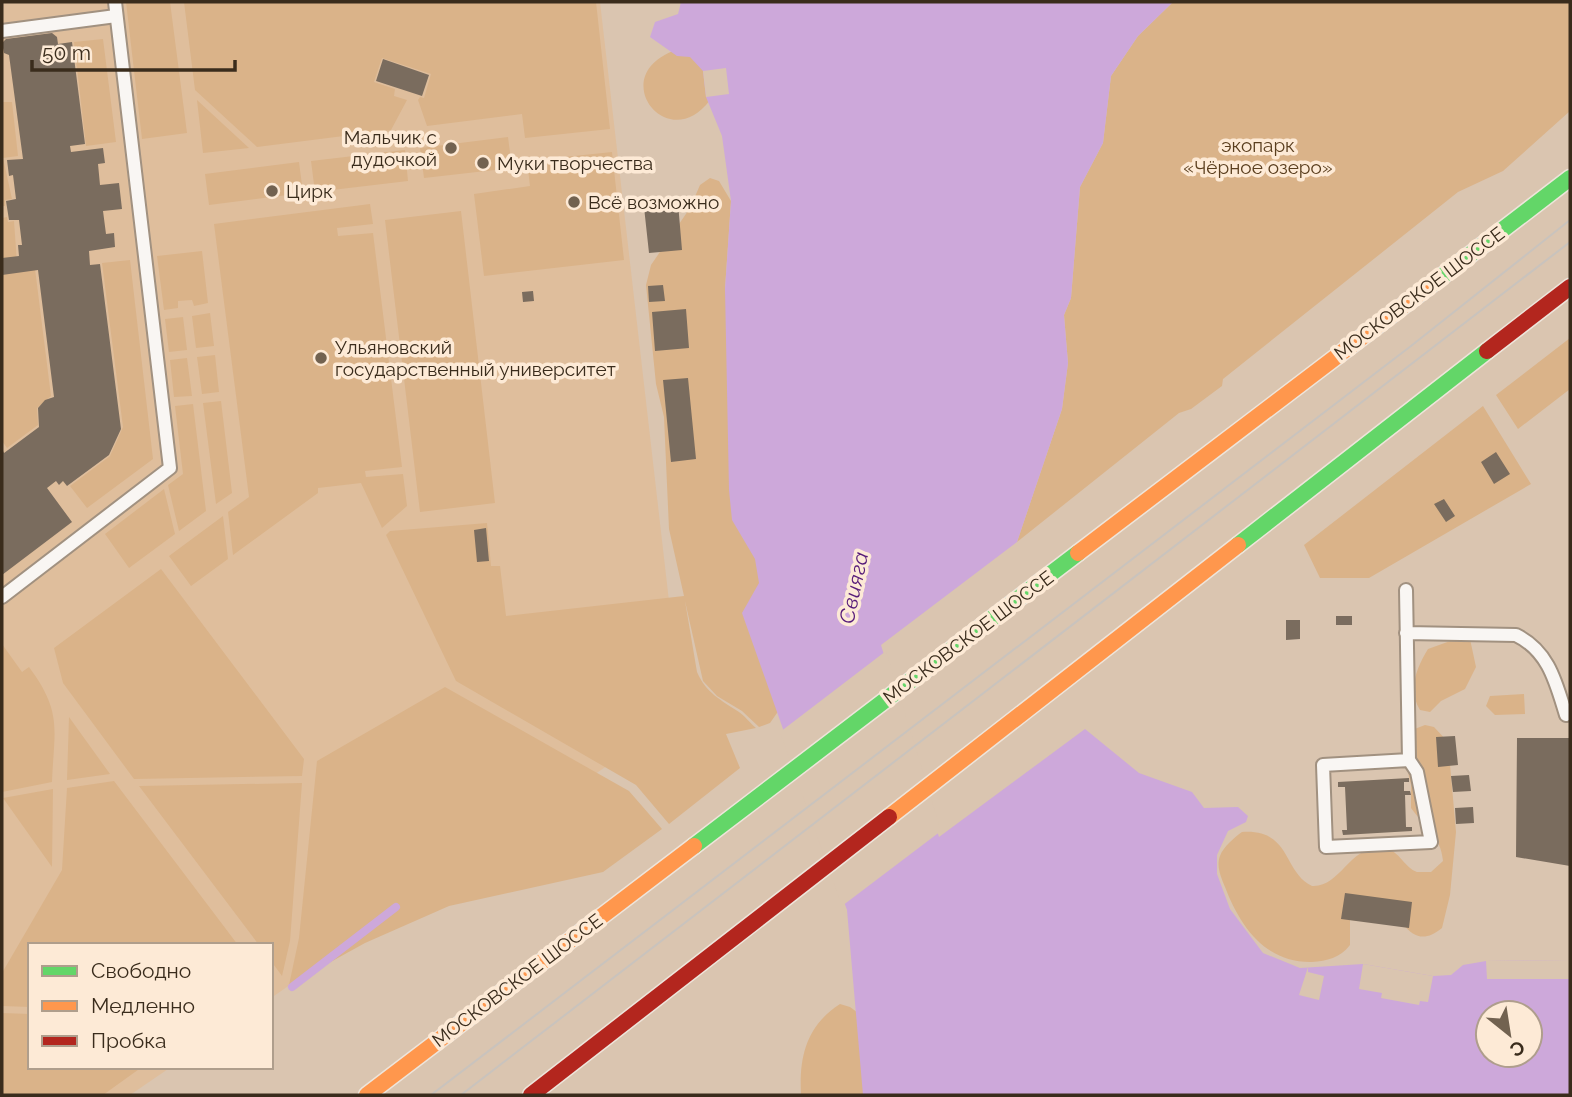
<svg xmlns="http://www.w3.org/2000/svg" width="1572" height="1097" font-family="Raleway,sans-serif">
<rect width="100%" height="100%" fill="#dac5b0"/>
<path fill="#dfbe9c" d="M 2,2 L 600,2 L 682,714 L 271,998 L 271,945 L 30,945 L 30,1067 L 171,1067 L 130,1095 L 2,1095 Z"/>
<path fill="#dab389" d="M 126,2 L 170,2 L 187,133 L 142,139 Z
M 184,2 L 596,2 L 610,129 L 525,138 L 522,114 L 427,126 L 418,100 L 420,97 L 424,98 L 431,74 L 382,58 L 374,82 L 395,89 L 394,96 L 407,100 L 391,130 L 257,147 L 195,90 Z
M 1173,2 L 1570,2 L 1570,111 L 1503,171 L 1458,192 L 1223,379 L 1222,386 L 1191,409 L 1179,413 L 1017,542 L 1062,409 L 1068,363 L 1064,315 L 1071,298 L 1080,187 L 1103,143 L 1111,76 L 1138,36 Z
M 103,39 L 116,142 L 86,146 L 74,42 Z
M 676,50 L 704,63 L 710,100 C 668,157 604,75 676,50 Z
M 197,100 L 249,148 L 203,153 Z
M 2,102 L 12,102 L 18,156 L 3,158 L 12,199 L 5,200 L 5,206 L 2,206 Z
M 508,137 L 512,168 L 424,178 L 420,148 Z
M 405,150 L 408,181 L 315,192 L 311,161 Z
M 612,152 L 624,260 L 484,276 L 474,194 L 530,186 L 527,161 Z
M 299,162 L 303,193 L 209,205 L 205,174 Z
M 710,178 L 719,181 L 731,201 L 725,289 L 784,703 L 770,723 L 759,727 L 742,711 L 717,696 L 703,681 L 685,601 L 697,672 C 706,693 721,700 739,712 C 745,716 750,723 756,728 L 726,734 L 740,768 L 669,824 L 636,785 L 456,681 L 386,535 L 390,531 L 487,523 L 491,566 L 500,566 L 506,616 L 684,596 L 669,529 L 664,417 L 656,384 L 646,285 L 651,265 L 690,208 L 700,185 Z
M 370,204 L 373,224 L 337,228 L 338,236 L 373,233 L 402,467 L 365,471 L 366,477 L 403,474 L 407,506 L 382,528 L 361,483 L 318,488 L 318,493 L 233,555 L 228,512 L 249,497 L 214,224 Z
M 461,211 L 495,503 L 420,512 L 385,220 Z
M 7,217 L 8,222 L 14,221 L 17,263 L 34,261 L 51,396 L 37,408 L 38,425 L 7,448 L 2,441 L 2,218 Z
M 202,251 L 208,303 L 194,306 L 192,300 L 178,301 L 178,308 L 164,310 L 157,256 Z
M 130,260 L 153,459 L 87,508 L 70,486 L 110,456 L 123,427 L 102,263 Z
M 210,313 L 214,346 L 196,348 L 192,316 Z
M 183,317 L 187,350 L 169,352 L 165,319 Z
M 1570,338 L 1570,389 L 1518,429 L 1496,395 Z
M 215,355 L 219,392 L 202,394 L 197,357 Z
M 187,358 L 192,396 L 174,397 L 170,360 Z
M 221,401 L 232,493 L 216,504 L 203,403 Z
M 193,404 L 206,511 L 179,531 L 168,485 L 183,474 L 175,406 Z
M 1483,406 L 1531,484 L 1369,578 L 1320,578 L 1304,545 Z
M 164,489 L 175,534 L 129,568 L 105,534 Z
M 223,516 L 228,559 L 191,586 L 169,556 Z
M 161,569 L 304,759 L 302,776 L 134,779 L 63,683 L 54,648 Z
M 1470,639 L 1476,667 L 1465,689 L 1441,701 L 1430,712 L 1420,710 C 1407,690 1417,667 1428,649 L 1453,640 Z
M 2,644 L 22,672 L 29,667 C 63,713 54,729 52,782 L 2,792 Z
M 445,687 L 629,791 L 662,829 L 603,872 L 449,906 L 365,943 L 289,985 L 299,938 L 317,761 Z
M 1524,694 L 1525,714 L 1495,715 L 1486,706 L 1490,696 Z
M 69,717 L 110,774 L 67,780 Z
M 1425,725 L 1434,727 L 1448,742 L 1456,832 L 1450,895 L 1442,928 C 1426,941 1415,939 1403,924 L 1350,920 L 1350,945 C 1340,958 1327,961 1312,962 C 1265,963 1240,926 1225,887 C 1221,877 1216,866 1220,856 C 1223,847 1235,837 1242,832 C 1292,829 1282,871 1312,886 C 1342,888 1351,840 1387,849 C 1399,851 1405,868 1417,872 L 1431,872 L 1443,861 C 1441,836 1424,826 1411,808 L 1411,785 L 1404,755 L 1412,730 Z
M 114,781 L 238,945 L 30,945 L 30,1007 L 2,1006 L 2,973 L 62,870 L 67,788 Z
M 302,783 L 290,941 L 282,976 L 271,961 L 271,945 L 259,945 L 139,786 Z
M 53,789 L 52,867 L 3,798 Z
M 840,1004 L 850,1007 L 865,1018 L 873,1095 L 801,1095 C 799,1057 806,1026 840,1004 Z
M 2,1013 L 30,1014 L 30,1067 L 142,1067 L 103,1095 L 2,1095 Z"/>
<path fill="#cda8da" fill-rule="evenodd" d="M 681,2 L 1173,2 L 1138,36 L 1111,76 L 1103,143 L 1080,187 L 1071,298 L 1064,315 L 1068,363 L 1062,409 L 1017,542 L 881,645 L 939,837 L 1085,729 L 1139,773 L 1192,792 L 1204,808 L 1238,807 L 1248,816 L 1246,822 L 1228,831 L 1217,855 L 1217,874 L 1230,909 L 1263,953 L 1300,968 L 1363,964 L 1433,976 L 1451,975 L 1463,965 L 1486,961 L 1570,960 L 1570,1095 L 863,1095 L 847,910 L 742,613 L 759,583 L 755,559 L 732,520 L 729,490 L 725,289 L 731,201 L 722,136 L 706,97 L 703,71 L 690,57 L 677,56 L 650,37 L 655,22 L 678,14 ZM 1488,1013 L 1530,1013 L 1530,1055 L 1488,1055 Z"/>
<path fill="#dac5b0" d="M 726,68 L 729,94 L 706,97 L 703,71 Z
M 886,651 L 941,831 L 842,906 L 780,732 Z
M 1570,960 L 1570,979 L 1487,979 L 1486,961 Z
M 1363,964 L 1433,976 L 1428,1002 L 1420,1001 L 1419,1005 L 1381,998 L 1382,993 L 1359,989 Z
M 1308,967 L 1308,972 L 1324,976 L 1319,1000 L 1299,995 Z"/>
<g fill="none" stroke-linecap="round" stroke-linejoin="round">
<path stroke="#cda8da" stroke-width="8" d="M 292,987 L 396,907"/>
</g>
<path fill="#7a6c5e" d="M 52,33 L 57,37 L 58,44 L 72,42 L 85,144 L 70,146 L 71,152 L 103,148 L 105,163 L 98,164 L 100,185 L 119,183 L 122,209 L 103,211 L 106,234 L 114,233 L 115,247 L 89,251 L 90,265 L 100,264 L 121,429 L 109,455 L 67,486 L 63,481 L 59,485 L 56,481 L 47,488 L 72,522 L 2,575 L 2,449 L 4,453 L 39,427 L 38,408 L 45,400 L 54,397 L 38,270 L 2,275 L 2,258 L 19,256 L 18,245 L 22,245 L 19,220 L 9,220 L 6,201 L 16,199 L 13,175 L 9,176 L 7,160 L 23,159 L 9,55 L 4,53 L 2,43 L 6,39 Z
M 383,59 L 429,75 L 422,96 L 376,81 Z
M 678,203 L 682,250 L 649,253 L 644,207 Z
M 663,285 L 665,301 L 649,302 L 648,286 Z
M 533,291 L 534,301 L 523,302 L 522,292 Z
M 686,309 L 689,348 L 655,351 L 652,312 Z
M 688,378 L 696,459 L 671,462 L 663,380 Z
M 1496,452 L 1510,474 L 1494,484 L 1481,462 Z
M 1444,499 L 1455,516 L 1446,522 L 1434,504 Z
M 486,528 L 489,561 L 477,562 L 474,530 Z
M 1336,616 L 1352,616 L 1352,625 L 1336,625 Z
M 1286,620 L 1300,620 L 1300,639 L 1286,640 Z
M 1455,736 L 1458,765 L 1438,767 L 1436,737 Z
M 1517,738 L 1570,738 L 1570,866 L 1516,857 Z
M 1469,775 L 1471,791 L 1453,792 L 1451,776 Z
M 1409,778 L 1409,782 L 1404,782 L 1404,791 L 1410,791 L 1411,795 L 1405,795 L 1406,827 L 1412,827 L 1412,831 L 1343,835 L 1342,830 L 1347,830 L 1345,787 L 1338,787 L 1338,782 Z
M 1473,807 L 1474,823 L 1456,824 L 1455,808 Z
M 1345,893 L 1412,902 L 1409,928 L 1341,919 Z"/>
<g fill="none" stroke-linecap="round" stroke-linejoin="round">
<g stroke="#a19180" stroke-width="16">
<path id="lane" d="M 2,31 L 116,16
M 1406,590 L 1409,760 L 1417,772 L 1431,842 L 1326,847 L 1323,765 L 1409,760
M 2,597 L 170,468 L 115,2
M 1406,633 L 1516,635 C 1549,651 1556,683 1566,715"/>
</g>
<g stroke="#eee5db" stroke-width="19">
<path id="fast" d="M 1428,287 L 1570,178
M 1238,545 L 1487,351
M 694,846 L 1078,553"/>
</g>
<g stroke="#eee5db" stroke-width="19">
<path id="slow" d="M 1078,553 L 1428,287
M 889,817 L 1238,545
M 367,1095 L 694,846"/>
</g>
<g stroke="#eee5db" stroke-width="19">
<path id="jam" d="M 1487,351 L 1570,287
M 531,1095 L 889,817"/>
</g>
<use href="#lane" stroke="#f9f6f3" stroke-width="12"/>
<use href="#fast" stroke="#63d668" stroke-width="16"/>
<use href="#slow" stroke="#ff974d" stroke-width="16"/>
<use href="#jam" stroke="#b3261e" stroke-width="16"/>
<path stroke="#c9c3bd" stroke-width="2" d="M 431,1095 L 1411,346 L 1570,220
M 461,1095 L 1570,242"/>
</g>
<g fill="#726250" stroke="#fdead6" stroke-width="2.5">
<circle cx="451" cy="148" r="7"/>
<circle cx="483" cy="163" r="7"/>
<circle cx="272" cy="191" r="7"/>
<circle cx="574" cy="202" r="7"/>
<circle cx="321" cy="358" r="7"/>
</g>
<g text-anchor="middle" stroke-width="7" stroke-linejoin="round" paint-order="stroke">
<g font-size="19" fill="#3a2c1c" stroke="#fdead6" text-anchor="start">
<text x="437" y="144" text-anchor="end">Мальчик с<tspan x="437" dy="22">дудочкой</tspan></text>
<text x="497" y="170">Муки творчества</text>
<text x="286" y="198">Цирк</text>
<text x="588" y="209">Всё возможно</text>
<text x="335" y="354">Ульяновский<tspan x="335" dy="22">государственный университет</tspan></text>
</g>
<g font-size="19" fill="#5a3e1e" stroke="#fdead6">
<text x="1258" y="152">экопарк<tspan x="1258" dy="22">«Чёрное озеро»</tspan></text>
</g>
<g font-size="19" fill="#3a2c1c" stroke="#fdead6">
<text transform="translate(1419 293) rotate(-37)" y="7">МОСКОВСКОЕ ШОССЕ</text>
<text transform="translate(968 637) rotate(-37)" y="7">МОСКОВСКОЕ ШОССЕ</text>
<text transform="translate(517 980) rotate(-37)" y="7">МОСКОВСКОЕ ШОССЕ</text>
</g>
<g font-size="21" font-style="italic" fill="#561b79" stroke="#fdead6">
<text transform="translate(854 588) rotate(-78)" y="7">Свияга</text>
</g>
</g>
<rect width="1572" height="1097" fill="none" stroke="#3a2c1c" stroke-width="7"/>
<rect x="28" y="943" width="245" height="126" fill="#fdead6" stroke="#af9e8c" stroke-width="2"/>
<rect x="42" y="966" width="35" height="10" fill="#63d668" stroke="#af9e8c" stroke-width="2"/>
<text x="91" y="978" font-size="21" fill="#3a2c1c">Свободно</text>
<rect x="42" y="1001" width="35" height="10" fill="#ff974d" stroke="#af9e8c" stroke-width="2"/>
<text x="91" y="1013" font-size="21" fill="#3a2c1c">Медленно</text>
<rect x="42" y="1036" width="35" height="10" fill="#b3261e" stroke="#af9e8c" stroke-width="2"/>
<text x="91" y="1048" font-size="21" fill="#3a2c1c">Пробка</text>
<g transform="translate(1509 1034) rotate(150)"><circle r="33" fill="#fdead6" stroke="#af9e8c" stroke-width="2"/>
<path d="M0-5L12 26L0 18L-12 26Z" fill="#726250"/>
<text y="-10" font-size="19" font-weight="bold" text-anchor="middle" fill="#3a2c1c">С</text>
</g>
<path d="M32 60v10h203v-10" fill="none" stroke="#3a2c1c" stroke-width="3.5"/>
<text x="42" y="60" font-size="21" fill="#3a2c1c" stroke="#fdead6" stroke-width="5" paint-order="stroke">50 m</text>
</svg>
